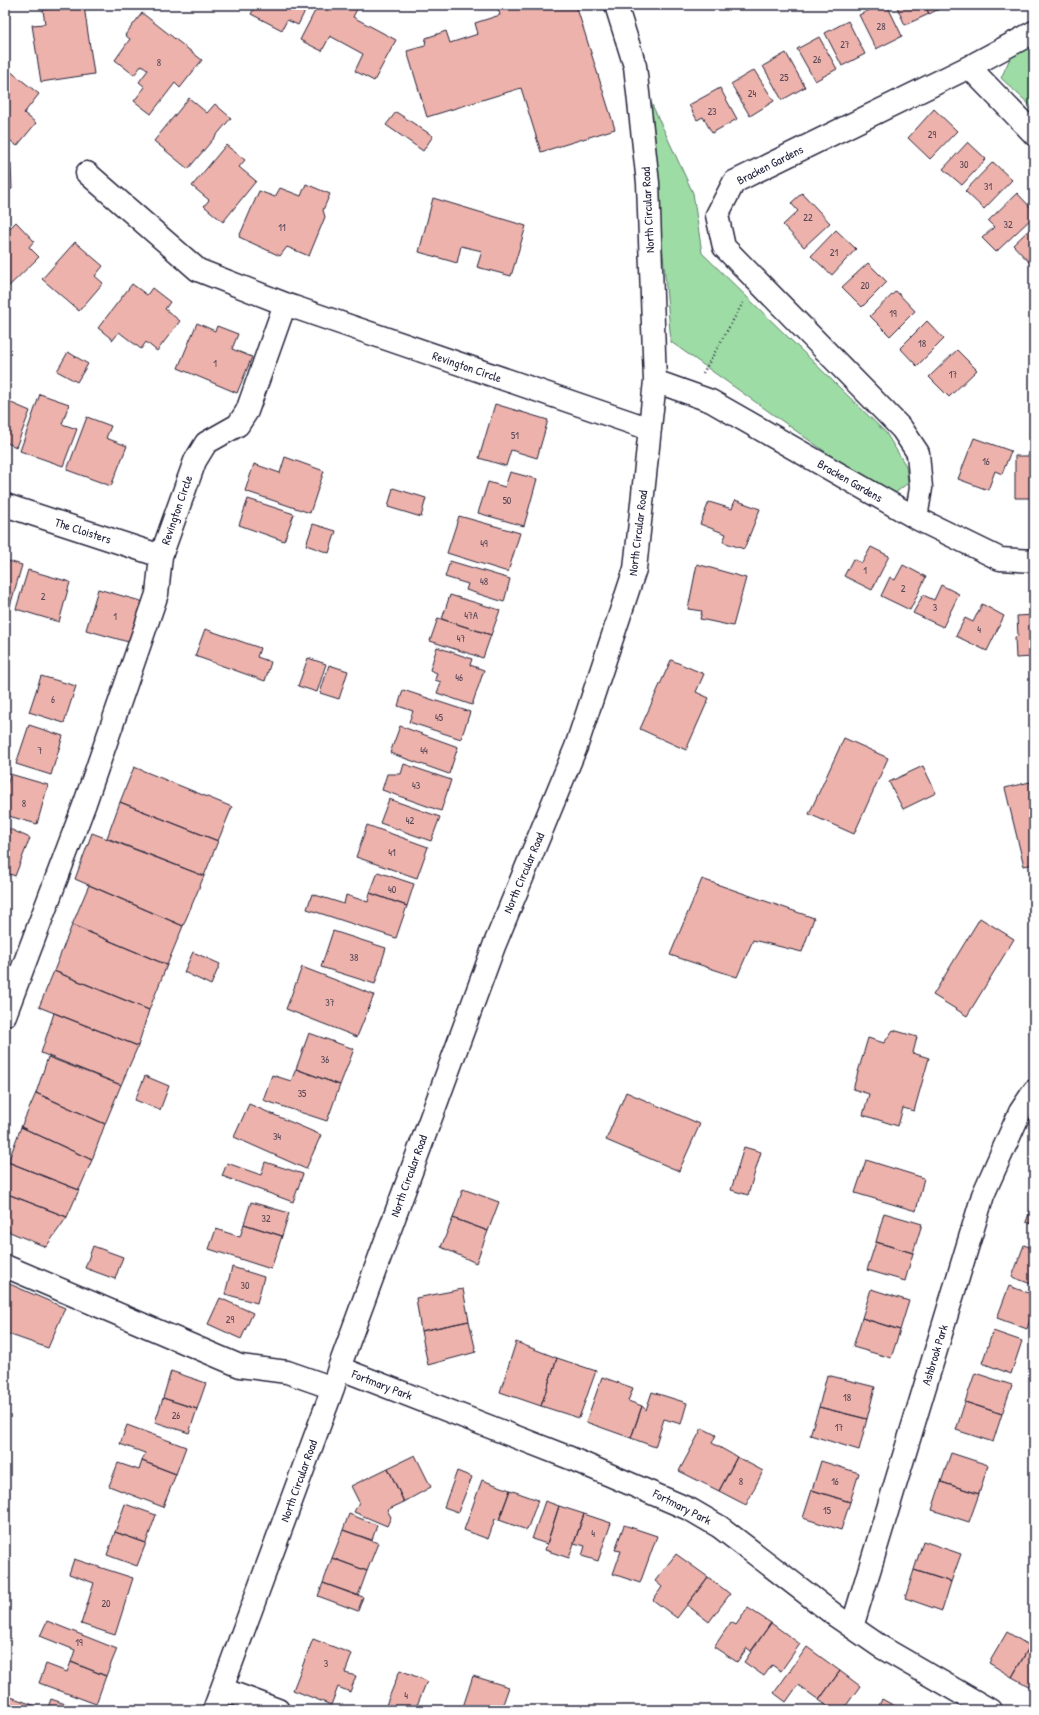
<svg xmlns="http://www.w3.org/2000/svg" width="1039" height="1715" font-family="'Patrick Hand',sans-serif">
<rect width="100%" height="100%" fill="#fff"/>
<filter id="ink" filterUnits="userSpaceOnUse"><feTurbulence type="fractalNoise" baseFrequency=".025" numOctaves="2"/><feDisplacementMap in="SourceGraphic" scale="8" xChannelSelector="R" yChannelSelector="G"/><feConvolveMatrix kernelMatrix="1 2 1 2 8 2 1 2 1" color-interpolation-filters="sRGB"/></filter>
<g filter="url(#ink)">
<path fill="#9edca5" stroke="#607f70" d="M 1034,42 L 1034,109 L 1001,78 L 1012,54 Z
M 649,98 L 693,193 L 702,253 L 886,433 L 906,466 L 908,483 L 894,494 L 875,487 L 671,342 Z"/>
<path fill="#edb2ab" stroke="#22223b" d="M 256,5 L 359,5 L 353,17 L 396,40 L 374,81 L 355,71 L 363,54 L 330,36 L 322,51 L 300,40 L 316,9 L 308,5 L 298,25 L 287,20 L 282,30 L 251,14 Z
M 497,5 L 576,5 L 615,129 L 541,152 L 521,88 L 427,117 L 407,51 L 425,46 L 426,38 L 446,31 L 450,43 L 478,34 L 475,23 L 500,15 Z
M 880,5 L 887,5 L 902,36 L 876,49 L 859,15 Z
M 896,5 L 925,5 L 929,14 L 905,25 Z
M 925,5 L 947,5 L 929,14 Z
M 84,6 L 94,74 L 41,82 L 32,25 L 45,24 L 43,10 L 61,7 L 62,10 Z
M 142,13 L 202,60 L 180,88 L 175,83 L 151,114 L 134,101 L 145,87 L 139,82 L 148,70 L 142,65 L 134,75 L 115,60 L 130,39 L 125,35 Z
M 848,21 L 865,54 L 842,66 L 825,33 Z
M 819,37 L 837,69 L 815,81 L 797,49 Z
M 786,53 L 805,87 L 782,100 L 763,66 Z
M 754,70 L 774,101 L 750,116 L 731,84 Z
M 10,71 L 39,94 L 24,113 L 36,123 L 17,146 L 5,136 L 5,78 Z
M 720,88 L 737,119 L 712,133 L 703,117 L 697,120 L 689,105 Z
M 189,98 L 207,113 L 215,104 L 231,118 L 188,169 L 154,141 Z
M 934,109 L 957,131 L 930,159 L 908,138 Z
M 396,112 L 433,136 L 423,151 L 386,125 Z
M 968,142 L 986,159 L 962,185 L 943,169 Z
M 226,145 L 245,160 L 239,167 L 256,181 L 223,222 L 204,206 L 209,200 L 192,186 Z
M 993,162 L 1012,180 L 984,209 L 965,191 Z
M 5,163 L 11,163 L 12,189 L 5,190 Z
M 306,184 L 330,194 L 323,210 L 325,217 L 309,256 L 287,247 L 280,256 L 239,237 L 259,191 L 275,197 L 280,188 L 301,196 Z
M 802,193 L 830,223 L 804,247 L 783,225 L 798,211 L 791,203 Z
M 1017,193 L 1034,211 L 1034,216 L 996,252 L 982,238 L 994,227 L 988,221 Z
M 433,198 L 526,226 L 511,276 L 477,267 L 482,251 L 461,246 L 457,263 L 419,252 Z
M 16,222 L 34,241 L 29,247 L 39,257 L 6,289 L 5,287 L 5,233 Z
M 1034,225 L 1034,261 L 1031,264 L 1013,245 Z
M 836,230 L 856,249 L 832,275 L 811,256 Z
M 75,242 L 103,266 L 95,276 L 103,283 L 79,311 L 42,279 Z
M 868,263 L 887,282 L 862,307 L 842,287 Z
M 132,284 L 147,295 L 152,288 L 170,302 L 165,309 L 180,321 L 157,351 L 146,342 L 141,349 L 119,332 L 113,340 L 98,328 Z
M 896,291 L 915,311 L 890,336 L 870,316 Z
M 927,321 L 944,339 L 917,366 L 900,348 Z
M 197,323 L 215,331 L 217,326 L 238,334 L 232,349 L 252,357 L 237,393 L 178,368 Z
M 957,350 L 977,370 L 949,397 L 929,377 Z
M 68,352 L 88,364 L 77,382 L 57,371 Z
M 40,394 L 69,404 L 62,424 L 77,429 L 63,466 L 20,451 Z
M 9,402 L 30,411 L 16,447 L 5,442 L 5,411 Z
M 495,404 L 548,420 L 537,458 L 511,450 L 506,466 L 479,458 Z
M 87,417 L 111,426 L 106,438 L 127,446 L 111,486 L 67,470 Z
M 974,438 L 1011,451 L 1002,474 L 995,471 L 988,490 L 958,479 Z
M 1015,456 L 1034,456 L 1034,498 L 1015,498 Z
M 285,457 L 324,471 L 310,513 L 245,491 L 254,464 L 280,473 Z
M 510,472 L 537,479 L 524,526 L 478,513 L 488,482 L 505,487 Z
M 393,488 L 426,498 L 421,517 L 388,507 Z
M 248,499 L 294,514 L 284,541 L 239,525 Z
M 735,500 L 760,509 L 744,549 L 723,542 L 726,534 L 700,524 L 709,502 L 732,509 Z
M 459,516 L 520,533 L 508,572 L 447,553 Z
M 313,524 L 336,531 L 329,553 L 306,545 Z
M 871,547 L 889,556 L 872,590 L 844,576 L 853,559 L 862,563 Z
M 5,560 L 22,565 L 10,606 L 5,605 Z
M 450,561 L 510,579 L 504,602 L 466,590 L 468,584 L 445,577 Z
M 697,564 L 746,578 L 733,626 L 700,619 L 702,611 L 688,609 Z
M 903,565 L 926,577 L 910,610 L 881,596 L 890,577 L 895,580 Z
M 28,570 L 70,582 L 59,622 L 16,609 Z
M 941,585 L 959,594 L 943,627 L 913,613 L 923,595 L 934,600 Z
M 98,589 L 144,602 L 132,643 L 86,630 Z
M 450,595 L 500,610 L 491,635 L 442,619 Z
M 982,604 L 1004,616 L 987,651 L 956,636 L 965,618 L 973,622 Z
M 1034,615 L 1034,657 L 1016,658 L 1015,637 L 1018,636 L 1017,616 Z
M 438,618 L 491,635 L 483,658 L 430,641 Z
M 205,629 L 260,648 L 257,657 L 271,662 L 265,681 L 195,656 Z
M 437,647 L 472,659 L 470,665 L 484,670 L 472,705 L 437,693 L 441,682 L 435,680 L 437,673 L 430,670 Z
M 308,658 L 326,664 L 317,692 L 298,686 Z
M 671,660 L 704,674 L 696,692 L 709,698 L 686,750 L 640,729 Z
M 329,665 L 348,671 L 339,699 L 320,693 Z
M 41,676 L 76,686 L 64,723 L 29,712 Z
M 403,690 L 470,712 L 461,739 L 409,722 L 413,711 L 398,706 Z
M 29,725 L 63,736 L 51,775 L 16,764 Z
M 400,726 L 458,747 L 449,774 L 390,753 Z
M 844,738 L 888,758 L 854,834 L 809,814 Z
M 404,764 L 451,780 L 441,811 L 382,790 L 387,774 L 401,774 Z
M 923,766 L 936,793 L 903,809 L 889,782 Z
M 134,767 L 232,807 L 218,841 L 120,802 Z
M 10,774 L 48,785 L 37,824 L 5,815 L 5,791 Z
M 1034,781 L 1034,864 L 1024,866 L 1005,788 Z
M 389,799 L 440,817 L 431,841 L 380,823 Z
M 120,802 L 218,841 L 204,876 L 107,838 Z
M 367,825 L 428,847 L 417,878 L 356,857 Z
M 5,827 L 30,838 L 15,876 L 5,872 Z
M 92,833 L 204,876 L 183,926 L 75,879 Z
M 378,872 L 414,884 L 407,906 L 370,893 Z
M 702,879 L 814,918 L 802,952 L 753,940 L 737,977 L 670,955 Z
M 89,885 L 183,926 L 167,965 L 72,925 Z
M 370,893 L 407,906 L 396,938 L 307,909 L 312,894 L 344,904 L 346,895 L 368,902 Z
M 980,918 L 1014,939 L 967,1016 L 933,995 Z
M 72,925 L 167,965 L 149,1010 L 54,971 Z
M 333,931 L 386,948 L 375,984 L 321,967 Z
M 193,952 L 220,964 L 211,985 L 184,972 Z
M 302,967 L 374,995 L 357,1037 L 286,1009 Z
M 54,971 L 149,1010 L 138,1046 L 39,1007 Z
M 54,1013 L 138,1046 L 121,1085 L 41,1053 Z
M 893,1030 L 917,1037 L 913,1053 L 929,1058 L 914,1111 L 903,1108 L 898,1126 L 863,1115 L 869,1094 L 853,1089 L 868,1038 L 884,1043 Z
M 309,1033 L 354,1049 L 340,1085 L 296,1069 Z
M 48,1057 L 121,1085 L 105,1124 L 36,1093 Z
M 296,1069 L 340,1085 L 327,1121 L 263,1100 L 272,1075 L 291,1081 Z
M 145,1076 L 169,1086 L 160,1110 L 135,1100 Z
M 626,1092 L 700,1124 L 679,1171 L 606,1140 Z
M 36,1093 L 105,1124 L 92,1160 L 21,1127 Z
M 249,1104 L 321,1135 L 306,1169 L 234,1137 Z
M 21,1127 L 92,1160 L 79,1190 L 8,1162 Z
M 744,1147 L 761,1152 L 748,1195 L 731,1190 Z
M 866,1160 L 924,1178 L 916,1211 L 855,1193 Z
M 8,1162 L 79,1190 L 67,1217 L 5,1193 L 5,1170 Z
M 265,1162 L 303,1174 L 293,1202 L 222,1176 L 227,1163 L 261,1175 Z
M 463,1189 L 499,1202 L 488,1231 L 453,1218 Z
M 5,1193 L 67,1217 L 46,1247 L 5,1230 Z
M 1034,1200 L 1034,1225 L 1026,1222 Z
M 251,1202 L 289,1213 L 282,1236 L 244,1224 Z
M 884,1213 L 922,1224 L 913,1253 L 876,1242 Z
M 453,1218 L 488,1231 L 476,1263 L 441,1247 Z
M 244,1224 L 282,1236 L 271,1269 L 209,1249 L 216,1229 L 240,1237 Z
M 876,1242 L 913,1253 L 905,1281 L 867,1270 Z
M 1024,1245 L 1034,1249 L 1034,1285 L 1012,1277 Z
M 93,1246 L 123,1257 L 115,1279 L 85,1268 Z
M 232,1267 L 264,1277 L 257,1303 L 225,1294 Z
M 5,1282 L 65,1308 L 48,1348 L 5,1333 Z
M 1009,1286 L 1034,1295 L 1034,1308 L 1027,1329 L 997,1318 Z
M 463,1289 L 469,1321 L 421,1331 L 416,1298 Z
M 871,1289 L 909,1301 L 900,1330 L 862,1318 Z
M 220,1298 L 253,1313 L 241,1339 L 208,1324 Z
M 862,1318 L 900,1330 L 891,1358 L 853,1347 Z
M 469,1321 L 476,1352 L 428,1365 L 421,1331 Z
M 993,1331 L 1022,1341 L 1011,1374 L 982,1363 Z
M 516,1342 L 557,1358 L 541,1406 L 500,1392 Z
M 557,1358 L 596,1371 L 579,1418 L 541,1406 Z
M 171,1371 L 206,1383 L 197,1409 L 163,1398 Z
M 975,1373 L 1012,1385 L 1002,1414 L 965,1402 Z
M 827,1375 L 875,1387 L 867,1419 L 819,1407 Z
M 602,1377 L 633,1388 L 628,1401 L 642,1406 L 631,1438 L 586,1422 Z
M 652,1392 L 687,1403 L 681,1424 L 664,1419 L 655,1447 L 631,1438 L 642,1406 L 646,1410 Z
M 163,1398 L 197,1409 L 189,1433 L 155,1422 Z
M 965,1402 L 1002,1414 L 993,1442 L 956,1430 Z
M 819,1407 L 867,1419 L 859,1450 L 810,1435 Z
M 127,1425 L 186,1447 L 176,1474 L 142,1461 L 145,1453 L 120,1444 Z
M 702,1428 L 716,1435 L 712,1443 L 737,1457 L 719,1491 L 679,1471 Z
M 951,1453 L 988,1465 L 979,1494 L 941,1482 Z
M 415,1455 L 431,1487 L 404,1502 L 388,1468 Z
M 737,1457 L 763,1471 L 746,1505 L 719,1491 Z
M 142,1461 L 176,1474 L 163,1507 L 109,1486 L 118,1463 L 139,1470 Z
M 821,1461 L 859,1473 L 850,1502 L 812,1490 Z
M 388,1468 L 404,1502 L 387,1510 L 391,1517 L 387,1526 L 354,1512 L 359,1502 L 351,1486 Z
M 457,1471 L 472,1477 L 458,1512 L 444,1507 Z
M 482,1480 L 510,1490 L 499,1520 L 495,1519 L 488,1539 L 464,1530 Z
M 941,1482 L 979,1494 L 969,1522 L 932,1510 Z
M 510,1490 L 538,1500 L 527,1530 L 499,1520 Z
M 812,1490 L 850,1502 L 841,1530 L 803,1518 Z
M 545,1501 L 559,1506 L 547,1544 L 532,1539 Z
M 125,1504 L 156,1515 L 146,1543 L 115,1532 Z
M 559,1506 L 584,1514 L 569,1558 L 545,1550 Z
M 349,1514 L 377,1525 L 372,1540 L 343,1530 Z
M 584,1514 L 611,1523 L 598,1561 L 582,1556 L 585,1546 L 574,1543 Z
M 624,1525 L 657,1536 L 640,1583 L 613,1574 L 621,1551 L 615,1550 Z
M 343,1530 L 378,1543 L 367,1571 L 332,1558 Z
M 115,1532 L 146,1543 L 137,1566 L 107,1555 Z
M 923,1541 L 961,1554 L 951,1582 L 914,1570 Z
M 676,1554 L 708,1577 L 677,1618 L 653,1600 L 662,1587 L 655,1581 Z
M 332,1558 L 367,1571 L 358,1596 L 323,1583 Z
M 74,1559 L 133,1578 L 115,1635 L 81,1624 L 94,1583 L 69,1574 Z
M 914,1570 L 951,1582 L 942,1611 L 905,1598 Z
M 708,1577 L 730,1594 L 709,1622 L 687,1605 Z
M 323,1583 L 363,1597 L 358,1611 L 318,1596 Z
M 748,1608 L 771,1623 L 751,1651 L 747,1648 L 737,1662 L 714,1647 L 731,1622 L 736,1625 Z
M 47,1621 L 117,1649 L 106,1676 L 71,1662 L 75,1650 L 40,1636 Z
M 771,1623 L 800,1644 L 781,1671 L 772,1665 L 764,1676 L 744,1662 Z
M 1007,1632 L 1030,1646 L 1012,1677 L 989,1663 Z
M 313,1639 L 352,1654 L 345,1673 L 356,1676 L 350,1692 L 338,1687 L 331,1705 L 293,1690 Z
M 1030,1646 L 1034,1648 L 1034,1689 L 1012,1677 Z
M 807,1647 L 840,1671 L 819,1700 L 798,1685 L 786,1702 L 774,1693 Z
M 71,1662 L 106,1676 L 96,1704 L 39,1683 L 46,1664 L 67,1672 Z
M 400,1670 L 427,1681 L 415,1710 L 384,1710 Z
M 840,1671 L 860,1686 L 843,1710 L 828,1710 L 830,1708 L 819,1700 Z
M 473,1676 L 509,1687 L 501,1710 L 462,1710 Z
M 8,1696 L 47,1710 L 5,1710 Z
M 51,1699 L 83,1710 L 47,1710 Z
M 882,1699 L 902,1710 L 877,1710 Z"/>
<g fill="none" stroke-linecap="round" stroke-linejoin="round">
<g stroke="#22223b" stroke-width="25">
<path id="minor" d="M 969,67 L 1034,32
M 87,173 L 198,270 L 285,304 L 650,429
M 655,381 L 711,401 L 916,518 L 1000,559 L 1034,561
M 5,505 L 161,556
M 916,518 L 921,488 L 918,453 L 902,429 L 724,247 L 717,215 L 734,182 L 969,67 L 1034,134
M 5,1015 L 85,803 L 157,594 L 161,556 L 195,461 L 206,443 L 238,425 L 247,411 L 285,304
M 5,1266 L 240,1366 L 287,1372 L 333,1388
M 339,1368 L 570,1458 L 691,1510 L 720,1527 L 836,1616 L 881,1647 L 990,1710
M 852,1627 L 983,1195 L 1020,1112 L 1034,1091
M 222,1689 L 278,1710
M 214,1710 L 333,1388 L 339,1368 L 494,946 L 576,747 L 635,569 L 655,381 L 648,183 L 635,66 L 616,5"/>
</g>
<path stroke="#22223b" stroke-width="2.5" stroke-dasharray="1 3" stroke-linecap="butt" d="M 703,373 L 744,301"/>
<use href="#minor" stroke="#fff" stroke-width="22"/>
</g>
</g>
<g text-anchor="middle" stroke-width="3" stroke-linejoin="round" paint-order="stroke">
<g font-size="10" fill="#554657">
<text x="881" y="30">28</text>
<text x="845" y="48">27</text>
<text x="817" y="63">26</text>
<text x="159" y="66">8</text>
<text x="784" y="81">25</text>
<text x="752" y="97">24</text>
<text x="712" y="115">23</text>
<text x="932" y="138">29</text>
<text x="964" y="168">30</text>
<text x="988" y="190">31</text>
<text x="808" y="221">22</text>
<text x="1008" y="228">32</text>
<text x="282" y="231">11</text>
<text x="834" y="256">21</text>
<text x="865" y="289">20</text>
<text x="893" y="317">19</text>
<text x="922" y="347">18</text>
<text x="215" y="367">1</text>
<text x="953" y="378">17</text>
<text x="515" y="439">51</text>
<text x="986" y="465">16</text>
<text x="507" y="504">50</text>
<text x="484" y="547">49</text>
<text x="865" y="574">1</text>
<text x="484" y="585">48</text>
<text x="903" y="592">2</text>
<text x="43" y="600">2</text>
<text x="935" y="611">3</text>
<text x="471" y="619">47A</text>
<text x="115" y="620">1</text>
<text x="979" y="633">4</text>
<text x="461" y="642">47</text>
<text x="459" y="681">46</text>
<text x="53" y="703">6</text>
<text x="439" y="721">45</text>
<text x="40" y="754">7</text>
<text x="424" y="754">44</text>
<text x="416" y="789">43</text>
<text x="24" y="807">8</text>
<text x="410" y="824">42</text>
<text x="392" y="856">41</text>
<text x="392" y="893">40</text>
<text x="354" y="961">38</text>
<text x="330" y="1006">37</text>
<text x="325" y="1063">36</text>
<text x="302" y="1097">35</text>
<text x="277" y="1140">34</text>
<text x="266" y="1222">32</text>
<text x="245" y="1289">30</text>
<text x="230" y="1323">29</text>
<text x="847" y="1401">18</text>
<text x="176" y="1419">26</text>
<text x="839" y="1431">17</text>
<text x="741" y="1485">8</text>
<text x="835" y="1485">16</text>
<text x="827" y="1514">15</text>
<text x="593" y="1537">4</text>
<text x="106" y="1607">20</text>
<text x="79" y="1646">19</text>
<text x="326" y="1667">3</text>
<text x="406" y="1699">4</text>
</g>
<g font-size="12" fill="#22223b" stroke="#fff">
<text transform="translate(770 165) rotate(-27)" y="4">Bracken Gardens</text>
<text transform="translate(648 210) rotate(-93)" y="4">North Circular Road</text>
<text transform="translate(467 367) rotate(19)" y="4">Revington Circle</text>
<text transform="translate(850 481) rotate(30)" y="4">Bracken Gardens</text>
<text transform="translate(177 510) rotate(-71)" y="4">Revington Circle</text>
<text transform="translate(83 531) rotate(18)" y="4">The Cloisters</text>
<text transform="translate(638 533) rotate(-83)" y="4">North Circular Road</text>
<text transform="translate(524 873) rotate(-67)" y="4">North Circular Road</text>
<text transform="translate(409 1176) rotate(-70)" y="4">North Circular Road</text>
<text transform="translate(935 1355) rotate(-73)" y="4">Ashbrook Park</text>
<text transform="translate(382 1385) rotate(21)" y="4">Fortmary Park</text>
<text transform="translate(299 1481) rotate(-70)" y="4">North Circular Road</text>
<text transform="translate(682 1507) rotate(27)" y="4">Fortmary Park</text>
</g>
</g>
<rect width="1039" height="1715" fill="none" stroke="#fff" stroke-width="20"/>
<rect x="10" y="10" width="1019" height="1695" fill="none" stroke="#22223b" stroke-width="1.5" filter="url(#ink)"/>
</svg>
